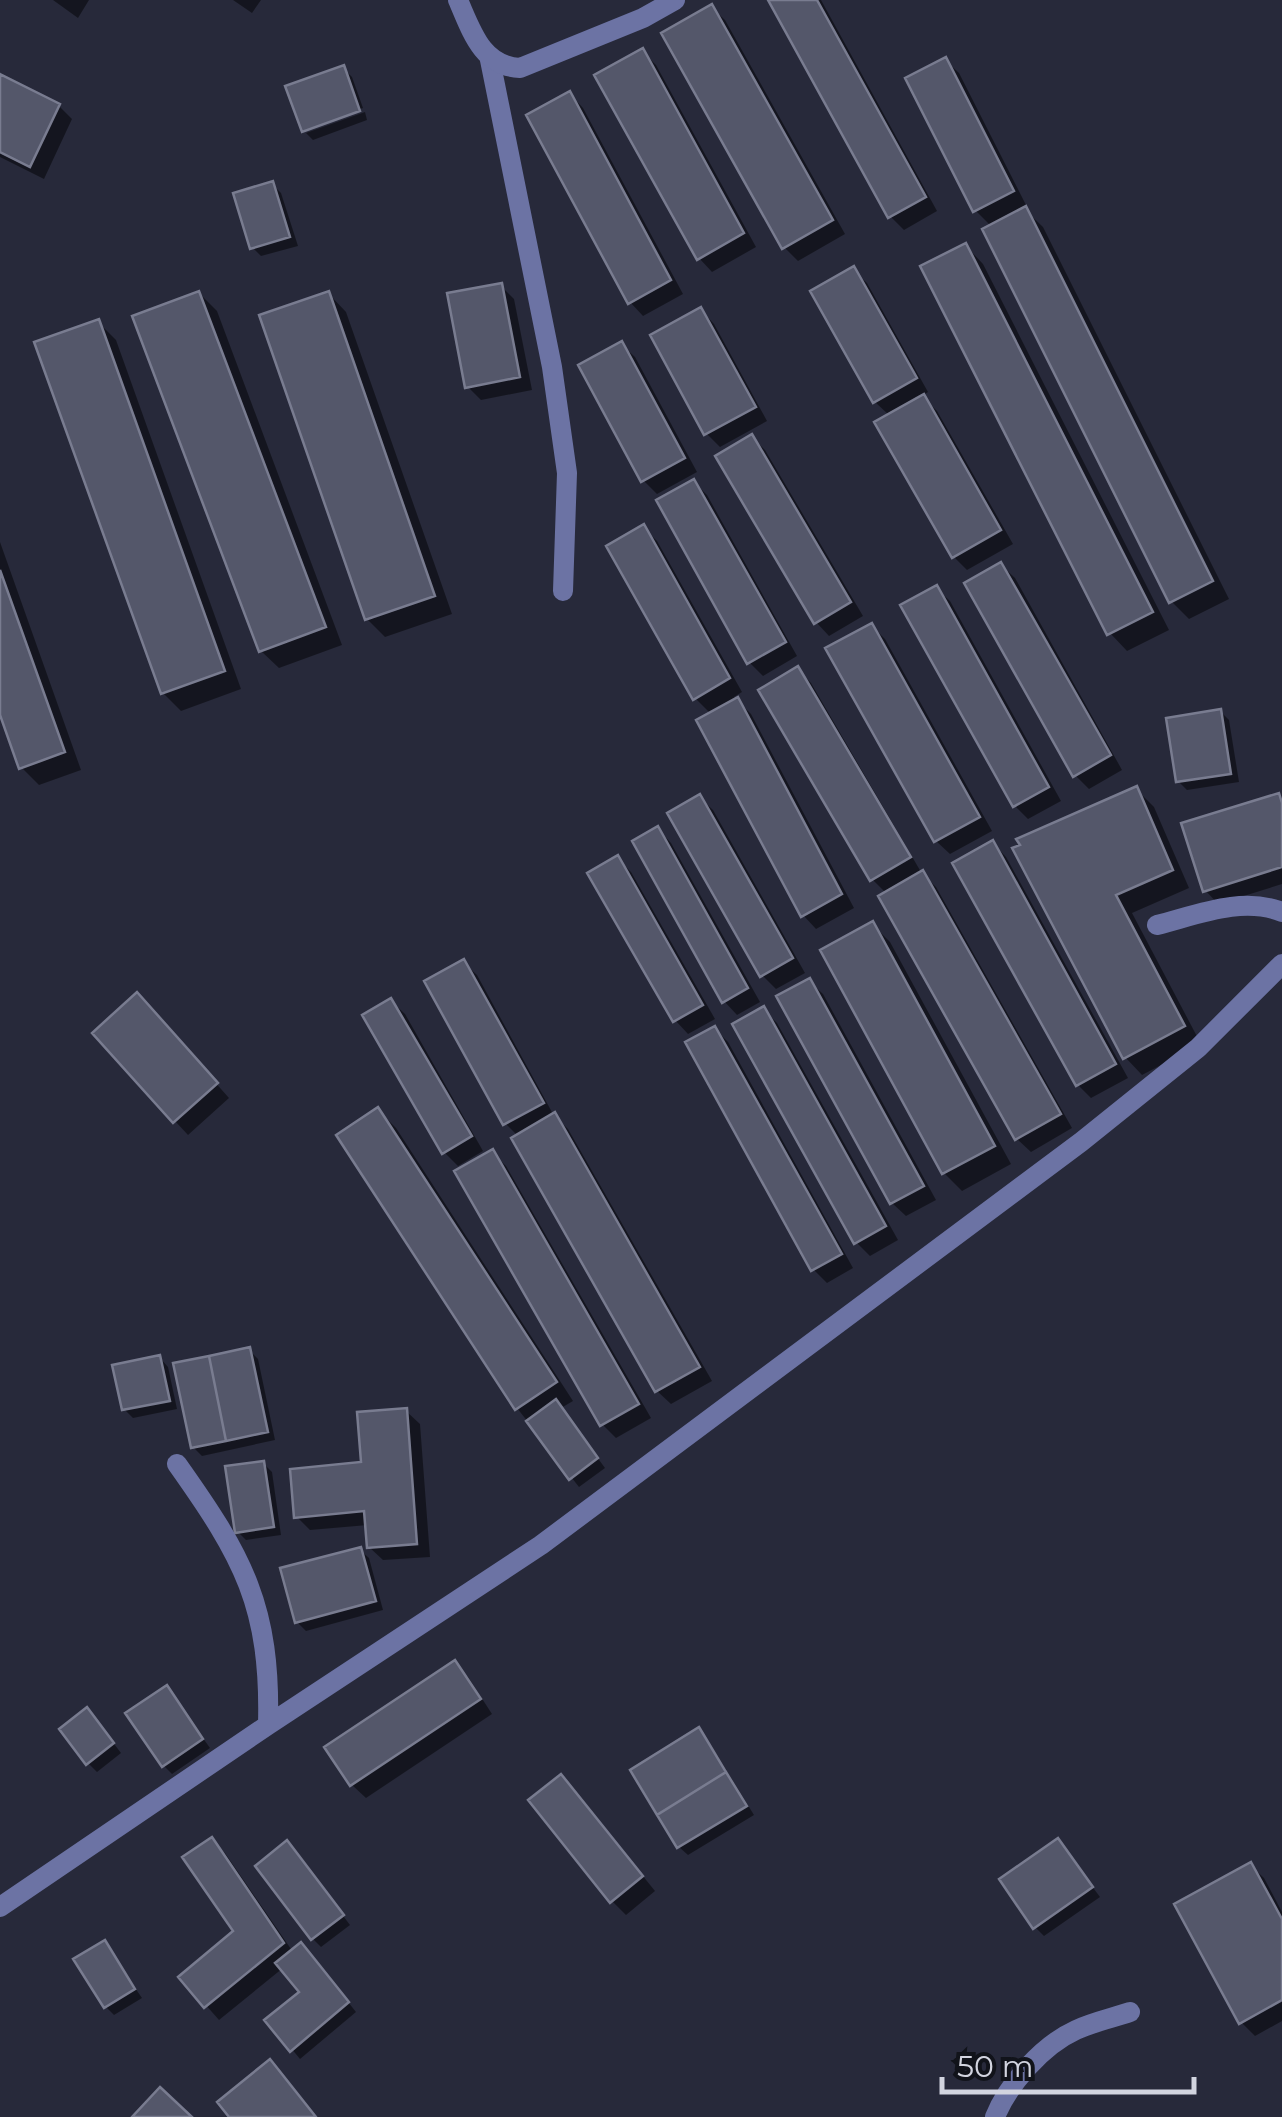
<svg xmlns="http://www.w3.org/2000/svg" width="1282" height="2117" font-family="Montserrat,sans-serif">
<rect width="100%" height="100%" fill="#27293a"/>
<path fill="#0007" d="M 53,0 L 89,0 L 78,18 Z
M 233,0 L 261,0 L 252,13 Z
M 771,0 L 821,0 L 937,211 L 904,230 L 890,216 Z
M 711,7 L 725,20 L 845,234 L 798,261 L 784,247 Z
M 642,51 L 656,65 L 756,247 L 712,272 L 699,258 Z
M 945,60 L 959,73 L 1026,205 L 1022,207 L 1043,227 L 1229,599 L 1189,619 L 1171,601 L 992,227 L 975,210 Z
M 343,68 L 352,77 L 363,108 L 305,128 L 305,132 L 288,88 Z
M 0,77 L 59,106 L 72,119 L 44,179 L 0,157 Z
M 570,94 L 583,108 L 683,294 L 643,316 L 630,302 Z
M 365,112 L 367,120 L 313,140 L 306,133 Z
M 272,184 L 281,193 L 298,246 L 261,256 L 252,247 Z
M 966,246 L 983,264 L 1169,630 L 1127,651 L 1110,633 Z
M 853,270 L 867,283 L 928,392 L 922,396 L 937,411 L 1013,544 L 967,570 L 954,557 L 890,416 L 875,402 Z
M 501,286 L 514,299 L 532,390 L 481,400 L 467,386 Z
M 199,293 L 217,311 L 342,645 L 279,668 L 261,651 Z
M 329,294 L 346,312 L 452,614 L 385,637 L 367,619 Z
M 701,310 L 714,324 L 767,421 L 720,447 L 706,433 Z
M 98,322 L 116,340 L 241,689 L 181,711 L 163,693 Z
M 621,344 L 635,357 L 697,472 L 657,494 L 643,480 Z
M 752,437 L 765,450 L 863,616 L 829,636 L 816,622 Z
M 694,482 L 707,495 L 797,656 L 763,676 L 749,662 Z
M 643,527 L 657,541 L 742,692 L 734,697 L 751,714 L 854,908 L 816,929 L 803,915 L 711,714 L 695,698 Z
M 0,542 L 81,770 L 39,785 L 21,767 L 0,707 Z
M 1001,565 L 1015,578 L 1122,770 L 1089,789 L 1075,775 Z
M 936,588 L 950,601 L 1061,801 L 1028,819 L 1015,806 Z
M 872,626 L 885,639 L 992,831 L 950,854 L 936,841 Z
M 798,669 L 811,683 L 921,872 L 936,887 L 1072,1128 L 1031,1152 L 1017,1139 L 887,894 L 872,879 Z
M 1221,712 L 1229,720 L 1239,782 L 1187,790 L 1178,781 Z
M 1136,789 L 1154,807 L 1189,888 L 1132,913 L 1201,1044 L 1142,1075 L 1125,1057 L 1016,850 Z
M 1278,795 L 1282,800 L 1282,884 L 1218,904 L 1205,890 Z
M 699,797 L 713,810 L 805,973 L 776,989 L 762,975 Z
M 658,829 L 671,843 L 760,1002 L 737,1015 L 724,1001 Z
M 993,843 L 1006,857 L 1128,1078 L 1091,1098 L 1078,1085 Z
M 617,858 L 631,872 L 715,1019 L 688,1034 L 675,1020 Z
M 872,924 L 890,942 L 1011,1164 L 962,1191 L 944,1173 L 823,951 Z
M 463,962 L 477,975 L 553,1114 L 568,1129 L 712,1381 L 671,1404 L 657,1391 L 514,1139 L 518,1136 L 505,1123 Z
M 809,981 L 823,994 L 936,1200 L 906,1216 L 892,1203 Z
M 391,1001 L 405,1014 L 483,1151 L 458,1166 L 444,1152 Z
M 150,1009 L 229,1098 L 188,1135 L 175,1121 Z
M 763,1009 L 777,1023 L 898,1240 L 870,1256 L 856,1242 Z
M 715,1029 L 728,1042 L 853,1268 L 827,1283 L 814,1270 Z
M 378,1110 L 396,1128 L 573,1401 L 561,1408 L 605,1468 L 579,1487 L 517,1408 Z
M 492,1152 L 506,1166 L 651,1418 L 616,1438 L 602,1424 Z
M 249,1350 L 258,1359 L 275,1440 L 202,1456 L 193,1447 Z
M 160,1358 L 168,1367 L 177,1409 L 133,1418 L 124,1409 Z
M 406,1411 L 420,1424 L 430,1557 L 383,1560 L 369,1547 L 368,1525 L 310,1530 L 297,1517 L 364,1464 Z
M 263,1463 L 272,1472 L 281,1535 L 246,1540 L 237,1531 Z
M 360,1550 L 369,1558 L 383,1610 L 306,1631 L 297,1622 Z
M 454,1663 L 468,1677 L 492,1714 L 366,1798 L 352,1785 L 328,1747 Z
M 167,1688 L 210,1748 L 172,1774 L 164,1766 Z
M 95,1719 L 121,1753 L 97,1772 L 88,1763 Z
M 699,1730 L 707,1739 L 754,1815 L 688,1855 L 679,1847 Z
M 574,1791 L 655,1891 L 626,1915 L 612,1901 Z
M 211,1840 L 225,1853 L 293,1952 L 310,1954 L 356,2012 L 300,2059 L 268,2020 L 302,1993 L 283,1968 L 219,2020 L 182,1978 L 237,1932 Z
M 1058,1841 L 1100,1897 L 1044,1936 L 1035,1927 Z
M 295,1852 L 350,1925 L 321,1947 L 313,1939 Z
M 1250,1865 L 1264,1878 L 1282,1912 L 1282,2021 L 1255,2036 L 1241,2022 Z
M 104,1943 L 142,1998 L 114,2015 L 106,2007 Z"/>
<path fill="#54576a" stroke="#797c90" stroke-width="2.5" d="M 768,0 L 817,0 L 926,197 L 888,218 Z
M 712,4 L 833,220 L 782,249 L 661,33 Z
M 643,48 L 744,233 L 697,260 L 594,75 Z
M 946,57 L 1014,191 L 973,212 L 905,78 Z
M 344,65 L 360,111 L 302,132 L 285,86 Z
M 0,74 L 60,104 L 30,167 L 0,152 Z
M 570,91 L 671,280 L 628,304 L 526,115 Z
M 273,181 L 290,237 L 250,249 L 233,193 Z
M 1026,206 L 1213,581 L 1169,603 L 982,229 Z
M 966,243 L 1153,612 L 1107,635 L 920,266 Z
M 854,266 L 917,378 L 873,403 L 810,291 Z
M 502,283 L 520,377 L 465,388 L 447,293 Z
M 199,291 L 326,627 L 259,652 L 132,316 Z
M 329,291 L 435,596 L 365,620 L 259,315 Z
M 701,307 L 756,407 L 704,435 L 650,335 Z
M 99,319 L 225,671 L 161,694 L 34,342 Z
M 622,341 L 685,458 L 641,482 L 578,365 Z
M 924,394 L 1001,530 L 952,558 L 874,422 Z
M 752,434 L 851,602 L 814,624 L 715,456 Z
M 694,479 L 786,642 L 747,664 L 656,500 Z
M 644,524 L 730,678 L 693,700 L 606,546 Z
M 1001,562 L 1111,755 L 1073,777 L 964,583 Z
M 0,570 L 65,752 L 19,769 L 0,715 Z
M 937,585 L 1049,787 L 1013,807 L 900,605 Z
M 872,623 L 980,817 L 934,842 L 825,648 Z
M 798,666 L 911,857 L 870,881 L 758,690 Z
M 738,697 L 842,894 L 801,917 L 696,720 Z
M 1221,709 L 1231,774 L 1176,782 L 1166,718 Z
M 1137,786 L 1173,870 L 1116,895 L 1185,1026 L 1123,1059 L 1012,848 L 1020,845 L 1016,839 Z
M 1279,793 L 1282,803 L 1282,867 L 1203,892 L 1181,823 Z
M 700,794 L 793,958 L 760,977 L 667,813 Z
M 658,826 L 748,988 L 722,1003 L 632,841 Z
M 993,840 L 1116,1064 L 1076,1086 L 952,863 Z
M 618,855 L 703,1005 L 673,1022 L 587,873 Z
M 923,870 L 1061,1114 L 1015,1140 L 878,896 Z
M 873,921 L 995,1146 L 942,1174 L 820,950 Z
M 464,959 L 544,1103 L 503,1125 L 424,981 Z
M 810,978 L 924,1186 L 890,1204 L 776,996 Z
M 137,992 L 218,1083 L 173,1123 L 92,1033 Z
M 391,998 L 472,1136 L 442,1154 L 362,1015 Z
M 764,1006 L 886,1226 L 854,1244 L 732,1024 Z
M 715,1026 L 842,1254 L 811,1271 L 685,1042 Z
M 378,1107 L 557,1382 L 515,1410 L 336,1135 Z
M 555,1112 L 700,1367 L 655,1392 L 511,1138 Z
M 493,1149 L 639,1404 L 600,1426 L 454,1171 Z
M 250,1347 L 268,1432 L 226,1441 L 209,1356 Z
M 160,1355 L 170,1401 L 122,1410 L 112,1365 Z
M 209,1356 L 226,1441 L 191,1448 L 173,1363 Z
M 556,1399 L 598,1458 L 569,1480 L 526,1421 Z
M 407,1408 L 417,1544 L 367,1548 L 364,1511 L 294,1518 L 290,1469 L 361,1462 L 357,1412 Z
M 264,1461 L 274,1527 L 235,1533 L 225,1466 Z
M 361,1547 L 376,1601 L 295,1623 L 280,1568 Z
M 455,1660 L 481,1699 L 350,1786 L 324,1747 Z
M 167,1685 L 203,1739 L 162,1767 L 125,1713 Z
M 87,1707 L 114,1743 L 86,1765 L 59,1729 Z
M 699,1727 L 726,1772 L 657,1815 L 630,1770 Z
M 726,1772 L 747,1806 L 677,1848 L 657,1815 Z
M 561,1774 L 643,1876 L 610,1903 L 528,1800 Z
M 212,1837 L 284,1943 L 204,2008 L 178,1977 L 233,1931 L 182,1857 Z
M 1058,1838 L 1093,1887 L 1033,1929 L 999,1879 Z
M 287,1840 L 344,1915 L 311,1940 L 255,1866 Z
M 1251,1862 L 1282,1919 L 1282,2000 L 1239,2024 L 1174,1904 Z
M 105,1940 L 135,1989 L 104,2008 L 73,1959 Z
M 301,1942 L 349,2002 L 290,2052 L 264,2020 L 299,1992 L 275,1963 Z
M 270,2059 L 316,2117 L 229,2117 L 217,2102 Z
M 160,2087 L 192,2117 L 132,2117 Z"/>
<g fill="none" stroke-linecap="round" stroke-linejoin="round">
<path stroke="#6c73a4" stroke-width="20" d="M 490,60 L 552,367 L 567,473 L 563,591"/>
<path stroke="#6c73a4" stroke-width="20" d="M 458,0 C 472,32 482,66 520,68 L 643,18 L 675,0
M 1157,925 C 1197,915 1242,896 1282,912
M 177,1464 C 243,1557 271,1606 268,1725
M 0,1907 L 268,1725 L 541,1545 L 1081,1142 L 1198,1048 L 1282,964
M 995,2117 C 1008,2084 1043,2045 1076,2030 C 1093,2022 1112,2018 1130,2012"/>
</g>
<path d="M942 2077v15h252v-15" fill="none" stroke="#d2d4df" stroke-width="5"/>
<text x="957" y="2077" font-size="30" fill="#d2d4df" stroke="#11131a" stroke-width="8" paint-order="stroke">50 m</text>
</svg>
